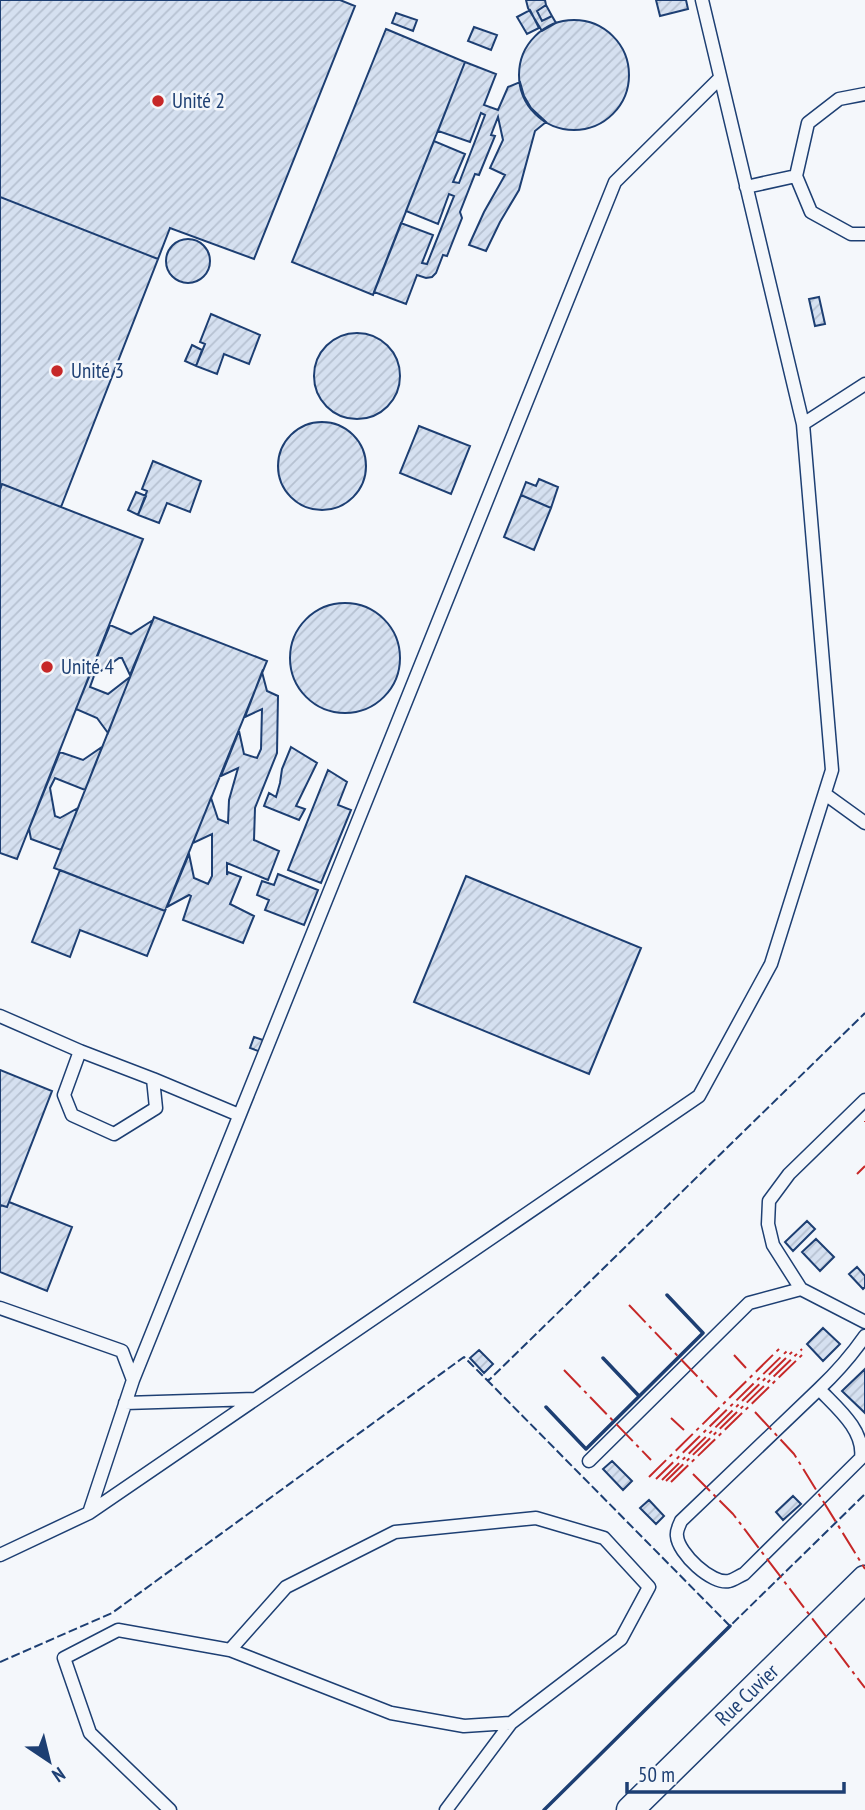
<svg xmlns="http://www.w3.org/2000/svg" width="865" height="1810" font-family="'PT Sans Narrow',sans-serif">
<defs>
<pattern id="building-hatch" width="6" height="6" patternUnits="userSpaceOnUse" patternTransform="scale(1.75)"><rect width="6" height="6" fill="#d5e0f0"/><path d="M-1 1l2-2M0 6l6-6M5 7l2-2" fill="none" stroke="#b6c1d1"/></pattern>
</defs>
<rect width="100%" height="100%" fill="#f4f7fb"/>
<path fill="url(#building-hatch)" stroke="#1d3f73" stroke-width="2" d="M 0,0 L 340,0 L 355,6 L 254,259 L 170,228 L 158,259 L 0,197 Z
M 526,0 L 545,0 L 546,5 L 537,11 L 542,21 L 552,16 L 556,23 L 542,31 L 528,8 Z
M 656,0 L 686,0 L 688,9 L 660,16 Z
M 546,5 L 552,16 L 542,21 L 537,11 Z
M 530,10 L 539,28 L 527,34 L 517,17 Z
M 396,13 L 417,20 L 413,31 L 392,23 Z
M519 75a55 55 0 1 1 110 0a55 55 0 1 1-110 0Z
M 474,27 L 497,35 L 491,50 L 468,41 Z
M 386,29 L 465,62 L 373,295 L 292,262 Z
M 465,62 L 496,74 L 484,105 L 498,110 L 508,87 L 520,82 L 524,96 L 531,108 L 546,122 L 535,131 L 519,190 L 500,222 L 486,251 L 469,245 L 484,212 L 505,175 L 490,168 L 503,140 L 498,117 L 491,135 L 495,136 L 479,175 L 475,174 L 460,212 L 462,218 L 447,256 L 443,255 L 436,273 L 432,277 L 426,278 L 417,275 L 406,304 L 374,292 L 401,223 L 433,235 L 422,263 L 427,264 L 454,196 L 449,194 L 438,224 L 406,211 L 434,141 L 465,154 L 453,182 L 459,183 L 485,115 L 481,113 L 470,142 L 438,131 Z
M 0,197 L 158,259 L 61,507 L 2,484 L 0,490 Z
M166 261a22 22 0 1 1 44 0a22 22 0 1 1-44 0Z
M 819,297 L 825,324 L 815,326 L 809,299 Z
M 211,314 L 260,335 L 249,364 L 224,354 L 217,374 L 196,366 L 205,344 L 200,342 Z
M314 376a43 43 0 1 1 86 0a43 43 0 1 1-86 0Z
M 192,345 L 202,350 L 196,366 L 185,361 Z
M278 466a44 44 0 1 1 88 0a44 44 0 1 1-88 0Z
M 419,426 L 470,446 L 451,494 L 400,473 Z
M 153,461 L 201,481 L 190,512 L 167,503 L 159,523 L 138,515 L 147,491 L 142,489 Z
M 539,479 L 558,487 L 551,508 L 521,495 L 526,482 L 536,486 Z
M 2,484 L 143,539 L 17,859 L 0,853 L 0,490 Z
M 136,492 L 146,496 L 138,515 L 128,510 Z
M 521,495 L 551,508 L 534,550 L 504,537 Z
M290 658a55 55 0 1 1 110 0a55 55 0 1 1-110 0Z
M 154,617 L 267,661 L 165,911 L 54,868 Z
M 153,620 L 130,675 L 122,658 L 119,658 L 94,676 L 90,687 L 108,694 L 130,677 L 108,733 L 97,718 L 76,709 L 110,625 L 131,634 Z
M 262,672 L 267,691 L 278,696 L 277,753 L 255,808 L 254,840 L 279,851 L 268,880 L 227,863 L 227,875 L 228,872 L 241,877 L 230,904 L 254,916 L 243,943 L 183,920 L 191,896 L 189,895 L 167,907 L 189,854 L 194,878 L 208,884 L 212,876 L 212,834 L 193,843 L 211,798 L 218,819 L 228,823 L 229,800 L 238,768 L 221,776 L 239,731 L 244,754 L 257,758 L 261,749 L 262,709 L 245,717 Z
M 102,747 L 85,790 L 55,778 L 50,788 L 55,816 L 60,818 L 78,808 L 61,850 L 31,839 L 29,829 L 60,752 L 83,760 Z
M 291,747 L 317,763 L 296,806 L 305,809 L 299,820 L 264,806 L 269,793 L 276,797 L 280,783 L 282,769 Z
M 328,770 L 347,782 L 338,805 L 351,810 L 321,883 L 288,870 Z
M 60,870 L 165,911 L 147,956 L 80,930 L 70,957 L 32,942 Z
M 278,874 L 318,890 L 304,925 L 265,910 L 269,900 L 257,895 L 262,881 L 274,885 Z
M 466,876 L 641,948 L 589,1074 L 414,1002 Z
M 254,1037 L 266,1041 L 261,1052 L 250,1048 Z
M 0,1070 L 52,1091 L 7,1207 L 0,1205 Z
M 9,1202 L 72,1227 L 47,1291 L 0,1272 L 0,1205 L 7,1207 Z
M 807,1221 L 815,1229 L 793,1251 L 785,1242 Z
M 816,1239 L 834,1257 L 820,1271 L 802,1252 Z
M 857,1267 L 865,1276 L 865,1287 L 863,1289 L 849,1274 Z
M 823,1328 L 840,1344 L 823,1361 L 807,1344 Z
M 479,1350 L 493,1364 L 484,1373 L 470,1358 Z
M 865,1369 L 865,1413 L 842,1391 Z
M 612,1461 L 632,1481 L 623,1490 L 603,1469 Z
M 793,1496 L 801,1504 L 783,1520 L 776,1512 Z
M 649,1500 L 664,1516 L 656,1524 L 640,1508 Z"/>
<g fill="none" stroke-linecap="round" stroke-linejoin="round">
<g stroke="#1d3f73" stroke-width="15">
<path id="service" d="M 865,94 L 839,99 L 808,123 L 796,176 L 811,212 L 851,234 L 865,234
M 746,187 L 796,176
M 803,424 L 865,384
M 825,794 L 865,823
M 0,1016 L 80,1051 L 153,1079 L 156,1108 L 114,1134 L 72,1115 L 64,1095 L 80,1051
M 153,1079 L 239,1115
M 801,1289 L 773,1245 L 768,1224 L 769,1201 L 789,1174 L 865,1100
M 0,1308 L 122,1351 L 133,1380 L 89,1513
M 133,1380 L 615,182 L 720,78
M 819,1389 C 836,1407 865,1430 861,1458 L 744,1574 C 739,1576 734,1580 729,1581 C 712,1585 678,1553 677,1536 C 676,1531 679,1526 681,1521 L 819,1389 C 836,1373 851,1356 865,1336
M 125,1403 L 255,1399
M 589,1461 L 749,1303 L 801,1289 L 865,1322
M 0,1555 L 89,1513 L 699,1096 L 771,964 L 832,770 L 803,424 L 702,0
M 170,1810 L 90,1733 L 64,1658 L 118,1630 L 230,1650
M 446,1810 L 511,1723 L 621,1639 L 649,1587 L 604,1538 L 536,1518 L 395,1532 L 286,1587 L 230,1650 L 391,1713 L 464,1726 L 511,1723"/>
</g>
<g stroke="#1d3f73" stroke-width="29">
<path id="minor" d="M 630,1810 L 865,1579"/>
</g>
<use href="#service" stroke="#f4f7fb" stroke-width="12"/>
<use href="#minor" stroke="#f4f7fb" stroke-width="26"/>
<path stroke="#1d3f73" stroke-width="2" stroke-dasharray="9 3.5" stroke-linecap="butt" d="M 489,1379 L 488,1381 L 730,1626 L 865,1494
M 0,1662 L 112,1613 L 464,1357 L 488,1381 L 865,1013"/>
<path stroke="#1d3f73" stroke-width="3.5" d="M 603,1358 L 639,1396
M 546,1407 L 586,1449 L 703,1333 L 667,1295
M 544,1810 L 730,1626"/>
<path stroke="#c62828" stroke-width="2" stroke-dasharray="24 5 3.5 5" stroke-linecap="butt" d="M 865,1121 L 865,1122
M 857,1174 L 865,1166
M 629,1305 L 717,1397
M 734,1355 L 746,1368
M 564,1370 L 651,1460
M 755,1412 L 794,1454 L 865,1569
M 671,1418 L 684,1430
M 693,1474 L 733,1514 L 865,1688
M 649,1477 L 781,1347
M 656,1479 L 790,1348
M 662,1480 L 793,1351
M 666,1481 L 802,1349
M 671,1482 L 802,1355"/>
</g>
<g fill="#c62828" stroke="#f4f7fb" stroke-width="2.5">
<circle cx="158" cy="101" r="7"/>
<circle cx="57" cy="371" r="7"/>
<circle cx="47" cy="667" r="7"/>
</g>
<g text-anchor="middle" stroke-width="5" stroke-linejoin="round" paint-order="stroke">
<g font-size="21" fill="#1d3f73" stroke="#f4f7fb" text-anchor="start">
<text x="172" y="108">Unité 2</text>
<text x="71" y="378">Unité 3</text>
<text x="61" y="674">Unité 4</text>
</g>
<g font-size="21" fill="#1d3f73" stroke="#f4f7fb">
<text transform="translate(747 1695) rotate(-44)" y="7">Rue Cuvier</text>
</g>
</g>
<g transform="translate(49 1761) rotate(145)" stroke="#f4f7fb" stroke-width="5" paint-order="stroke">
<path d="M0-5L12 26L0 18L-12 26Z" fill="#1d3f73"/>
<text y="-10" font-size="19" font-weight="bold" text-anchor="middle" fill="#1d3f73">N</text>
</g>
<path d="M627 1782v10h217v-10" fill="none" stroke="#1d3f73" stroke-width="3.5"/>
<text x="638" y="1782" font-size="21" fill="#1d3f73" stroke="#f4f7fb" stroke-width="5" paint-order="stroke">50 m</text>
</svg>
